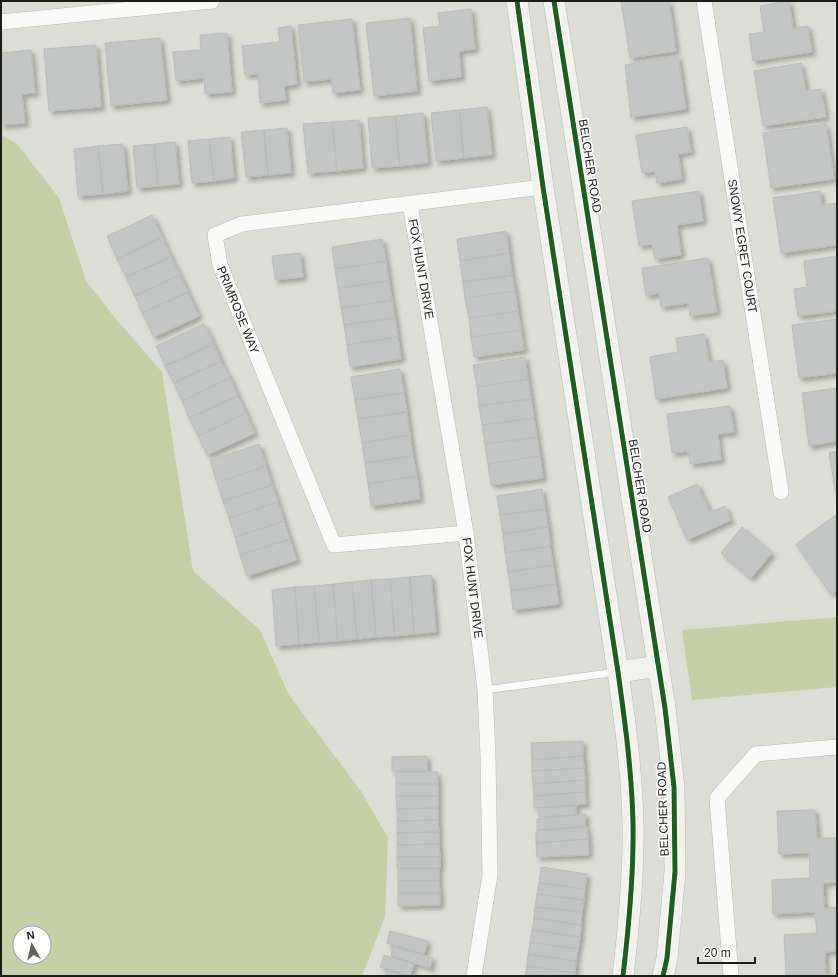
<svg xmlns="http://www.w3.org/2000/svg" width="838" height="977" font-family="Arial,sans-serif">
<defs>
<filter id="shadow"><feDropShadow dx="3.5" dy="3.5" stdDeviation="2" flood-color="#0004"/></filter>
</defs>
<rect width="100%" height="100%" fill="#dcded6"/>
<path fill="#c5d0a6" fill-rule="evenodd" d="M 1,135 L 17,144 L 59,198 L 86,281 L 116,319 L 162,372 L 193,571 L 260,630 L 289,695 L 361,791 L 388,838 L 385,917 L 362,976 L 1,976 ZM 20,933 L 44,933 L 44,957 L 20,957 Z
M 837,617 L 837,687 L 692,700 L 682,630 Z"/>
<path fill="#c4c6c5" stroke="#bbbdbc" filter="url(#shadow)" d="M 621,1 L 669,1 L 676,51 L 630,58 Z
M 789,1 L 793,28 L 808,26 L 812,52 L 753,61 L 749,34 L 764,32 L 760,6 Z
M 471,9 L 475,49 L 459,51 L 461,77 L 429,81 L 423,28 L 440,26 L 438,13 Z
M 410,18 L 417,91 L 374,96 L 366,23 Z
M 352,19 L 360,90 L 333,93 L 331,79 L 304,82 L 298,25 Z
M 291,26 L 297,84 L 284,86 L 286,100 L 260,103 L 258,74 L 245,75 L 242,46 L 280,42 L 278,28 Z
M 227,33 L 232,92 L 205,94 L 204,78 L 176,81 L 173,52 L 201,50 L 200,35 Z
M 160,38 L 167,100 L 111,106 L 105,43 Z
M 96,45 L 101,107 L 49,111 L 44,49 Z
M 31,50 L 35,93 L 22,94 L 25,123 L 1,125 L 1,53 Z
M 678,56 L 686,109 L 631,117 L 625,65 Z
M 801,63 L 806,91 L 821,89 L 826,117 L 763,126 L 754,71 Z
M 487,107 L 492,155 L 464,158 L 459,110 Z
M 459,110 L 464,158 L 436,161 L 431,113 Z
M 423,113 L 428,163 L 400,166 L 395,116 Z
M 395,116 L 400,166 L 372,168 L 368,118 Z
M 359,120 L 363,168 L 337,171 L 332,122 Z
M 332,122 L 337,171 L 308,173 L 303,124 Z
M 826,124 L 834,179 L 771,188 L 763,133 Z
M 687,127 L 691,152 L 678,154 L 682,179 L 657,183 L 655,171 L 642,173 L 636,135 Z
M 287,128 L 291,173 L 268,175 L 264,130 Z
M 264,130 L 268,175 L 246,177 L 241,132 Z
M 230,137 L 234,178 L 214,181 L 209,139 Z
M 209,139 L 214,181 L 192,183 L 188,141 Z
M 175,142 L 179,184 L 158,186 L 154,144 Z
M 123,144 L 128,191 L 103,194 L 98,146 Z
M 154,144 L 158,186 L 137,188 L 133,146 Z
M 98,146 L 103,194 L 78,196 L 74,149 Z
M 699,191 L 703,221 L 677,225 L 681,255 L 655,259 L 652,244 L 639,246 L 632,201 Z
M 820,191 L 822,205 L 837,203 L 837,245 L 781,253 L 773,198 Z
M 152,215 L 162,237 L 117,259 L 107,236 Z
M 506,231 L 509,253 L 460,261 L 457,239 Z
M 162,237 L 171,257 L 126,277 L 117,259 Z
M 382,239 L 386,261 L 335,269 L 332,247 Z
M 300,253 L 303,277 L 275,280 L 272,256 Z
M 509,253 L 512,275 L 463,282 L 460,261 Z
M 837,256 L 837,311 L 798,316 L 794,289 L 807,287 L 804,261 Z
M 171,257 L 180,275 L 135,296 L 126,277 Z
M 708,258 L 717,312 L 690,316 L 688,303 L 661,307 L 659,293 L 646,296 L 642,268 Z
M 386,261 L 389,281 L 338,288 L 335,269 Z
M 180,275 L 188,292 L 142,313 L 135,296 Z
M 512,275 L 515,291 L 465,298 L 463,282 Z
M 389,281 L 392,300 L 341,308 L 338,288 Z
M 515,291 L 518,311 L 469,318 L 465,298 Z
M 188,292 L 199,316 L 154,337 L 142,313 Z
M 392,300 L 395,318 L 344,325 L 341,308 Z
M 518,311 L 521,330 L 471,337 L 469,318 Z
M 395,318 L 398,337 L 347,345 L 344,325 Z
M 837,319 L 837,373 L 799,378 L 792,325 Z
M 204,324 L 214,344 L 165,366 L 156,346 Z
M 521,330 L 524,350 L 474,357 L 471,337 Z
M 704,334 L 709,362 L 723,360 L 727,388 L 656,399 L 650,357 L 678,352 L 676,338 Z
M 398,337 L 401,359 L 350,367 L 347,345 Z
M 214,344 L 221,361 L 174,383 L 165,366 Z
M 525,357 L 528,379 L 477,387 L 473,365 Z
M 221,361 L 230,378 L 182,401 L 174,383 Z
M 400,369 L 404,393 L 355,400 L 351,377 Z
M 230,378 L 238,396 L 189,418 L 182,401 Z
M 528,379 L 531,399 L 479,406 L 477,387 Z
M 837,388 L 837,441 L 809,446 L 802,393 Z
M 404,393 L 407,412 L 358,419 L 355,400 Z
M 238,396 L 246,413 L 198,436 L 189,418 Z
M 531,399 L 534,418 L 482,425 L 479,406 Z
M 730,406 L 734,432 L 718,434 L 721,460 L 690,464 L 688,451 L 672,453 L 667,414 Z
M 407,412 L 410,435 L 362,443 L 358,419 Z
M 246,413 L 255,433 L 207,455 L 198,436 Z
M 534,418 L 537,437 L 485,444 L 482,425 Z
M 410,435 L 413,456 L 365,463 L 362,443 Z
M 537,437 L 540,456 L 488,464 L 485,444 Z
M 259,444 L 266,466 L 217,483 L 210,460 Z
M 837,451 L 837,500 L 829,453 Z
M 413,456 L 417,476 L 368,484 L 365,463 Z
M 540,456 L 543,478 L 491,485 L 488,464 Z
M 266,466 L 272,485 L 223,501 L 217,483 Z
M 417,476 L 420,499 L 371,506 L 368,484 Z
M 697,484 L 710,512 L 725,506 L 731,520 L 687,540 L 668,497 Z
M 272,485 L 278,502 L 229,518 L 223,501 Z
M 542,489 L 545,509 L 500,515 L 497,496 Z
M 278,502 L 284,521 L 235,537 L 229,518 Z
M 545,509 L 548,527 L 503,534 L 500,515 Z
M 837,514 L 837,590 L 831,594 L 796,544 Z
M 284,521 L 290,539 L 240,555 L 235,537 Z
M 548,527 L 550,546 L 505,553 L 503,534 Z
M 742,527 L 772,553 L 751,578 L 721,553 Z
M 290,539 L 297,560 L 247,576 L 240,555 Z
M 550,546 L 553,565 L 508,572 L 505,553 Z
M 553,565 L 556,584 L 511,591 L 508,572 Z
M 431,575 L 436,632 L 414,634 L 410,577 Z
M 410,577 L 414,634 L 395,636 L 390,579 Z
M 390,579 L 395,636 L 376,637 L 371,580 Z
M 371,580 L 376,637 L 357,639 L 352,582 Z
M 352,582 L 357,639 L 338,641 L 333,584 Z
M 333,584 L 338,641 L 319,642 L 314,586 Z
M 556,584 L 559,604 L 513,610 L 511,591 Z
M 314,586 L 319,642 L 299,644 L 295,587 Z
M 295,587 L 299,644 L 276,646 L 272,590 Z
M 583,741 L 583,756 L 532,760 L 531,743 Z
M 427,756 L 427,771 L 392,771 L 392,757 Z
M 583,756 L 584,768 L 532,771 L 532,760 Z
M 584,768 L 585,780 L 533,784 L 532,771 Z
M 396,772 L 437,772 L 438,784 L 396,784 Z
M 585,780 L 585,792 L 534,796 L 533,784 Z
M 396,784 L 438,784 L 438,796 L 396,796 Z
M 585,792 L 586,804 L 534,808 L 534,796 Z
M 396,796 L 438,796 L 438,808 L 397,809 Z
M 576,806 L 576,815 L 539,817 L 538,808 Z
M 438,808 L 438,820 L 397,821 L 397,809 Z
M 815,810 L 817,838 L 837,838 L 837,882 L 823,883 L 824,908 L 837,907 L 837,951 L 825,952 L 826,974 L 837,974 L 837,976 L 786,976 L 784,935 L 817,933 L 815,912 L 773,914 L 772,880 L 810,878 L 809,853 L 779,854 L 777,811 Z
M 586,814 L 585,826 L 537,830 L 537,819 Z
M 438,820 L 439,832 L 397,833 L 397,821 Z
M 587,827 L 588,839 L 536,843 L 536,831 Z
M 439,832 L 439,844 L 397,845 L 397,833 Z
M 588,839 L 589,855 L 537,857 L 536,843 Z
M 439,844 L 440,857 L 397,857 L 397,845 Z
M 397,857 L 440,857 L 440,868 L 397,868 Z
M 541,867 L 587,874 L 585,889 L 539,883 Z
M 398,869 L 439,869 L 439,881 L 398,881 Z
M 398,881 L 439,881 L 440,893 L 398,893 Z
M 539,883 L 585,889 L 584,900 L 537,894 Z
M 398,893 L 440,893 L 440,905 L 398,906 Z
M 537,894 L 584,900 L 582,912 L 535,907 Z
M 535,907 L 582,912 L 581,925 L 534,918 Z
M 534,918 L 581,925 L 580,937 L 532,930 Z
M 532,930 L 580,937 L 578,949 L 530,942 Z
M 390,931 L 428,941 L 424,954 L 387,943 Z
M 530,942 L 578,949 L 576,961 L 528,954 Z
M 393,946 L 433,958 L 430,968 L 391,956 Z
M 528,954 L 576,961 L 575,973 L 527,966 Z
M 384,955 L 414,964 L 410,976 L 380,967 Z
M 527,966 L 575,973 L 575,976 L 525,976 Z
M 387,970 L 408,976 L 385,976 Z"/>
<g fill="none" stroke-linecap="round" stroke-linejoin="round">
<g stroke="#b8bab4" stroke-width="8">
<path id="service" d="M 485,690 L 617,672"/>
</g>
<g stroke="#b8bab4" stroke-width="16">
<g id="minor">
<path id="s1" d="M 704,1 L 781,492"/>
<path d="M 1,22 L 212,1"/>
<path id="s2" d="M 410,204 L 466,533 L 485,690 L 488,756 L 490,875 L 474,976"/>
<path d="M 466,533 L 334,545 L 220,265 L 215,235 L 242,224 L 543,187"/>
<path d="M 731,976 L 717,798 L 756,754 L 837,747"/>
</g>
</g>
<g stroke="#b8bab4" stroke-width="22">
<path id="secondary" d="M 517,1 L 543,187 L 618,672 C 625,722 632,773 633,824 C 634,875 629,925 623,976
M 554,1 L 665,708 L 674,787 L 675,872 L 667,958 L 663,976
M 618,672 L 659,666"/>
</g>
<use href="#service" stroke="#fafaf9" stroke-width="7"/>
<use href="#minor" stroke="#fafaf9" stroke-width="15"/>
<use href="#secondary" stroke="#f0f2eb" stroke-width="21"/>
<g stroke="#fff" stroke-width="8">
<path id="cycleway" d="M 517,1 L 543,187 L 618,672 C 625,722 632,773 633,824 C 634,875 629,925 623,976
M 554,1 L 665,708 L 674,787 L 675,872 L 667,958 L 663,976"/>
</g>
<use href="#cycleway" stroke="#1b5e20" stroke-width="5"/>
</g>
<g text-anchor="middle" stroke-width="3.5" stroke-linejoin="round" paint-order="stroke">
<g font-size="12" fill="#1c1e18" stroke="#fff">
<text transform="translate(590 166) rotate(81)" y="4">BELCHER ROAD</text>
<text dy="4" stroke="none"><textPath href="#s1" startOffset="248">SNOWY EGRET COURT</textPath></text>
<text dy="4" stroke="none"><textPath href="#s2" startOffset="66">FOX HUNT DRIVE</textPath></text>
<text transform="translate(238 310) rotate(68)" y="4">PRIMROSE WAY</text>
<text transform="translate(640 486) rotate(81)" y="4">BELCHER ROAD</text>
<text dy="4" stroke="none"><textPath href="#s2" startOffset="389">FOX HUNT DRIVE</textPath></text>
<text transform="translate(663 809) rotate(-92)" y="4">BELCHER ROAD</text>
</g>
</g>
<rect width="838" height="977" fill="none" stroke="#1c1e18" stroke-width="4"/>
<g transform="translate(32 945) rotate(352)"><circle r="19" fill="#ffffff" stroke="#a4a5a3"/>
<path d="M0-3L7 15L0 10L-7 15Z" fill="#5f615a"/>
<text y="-6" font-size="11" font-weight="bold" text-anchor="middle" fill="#1c1e18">N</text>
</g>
<path d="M698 957v6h57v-6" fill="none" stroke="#1c1e18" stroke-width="2"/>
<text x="704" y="957" font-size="12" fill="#1c1e18" stroke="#ffffff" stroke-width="3" paint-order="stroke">20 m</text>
</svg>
